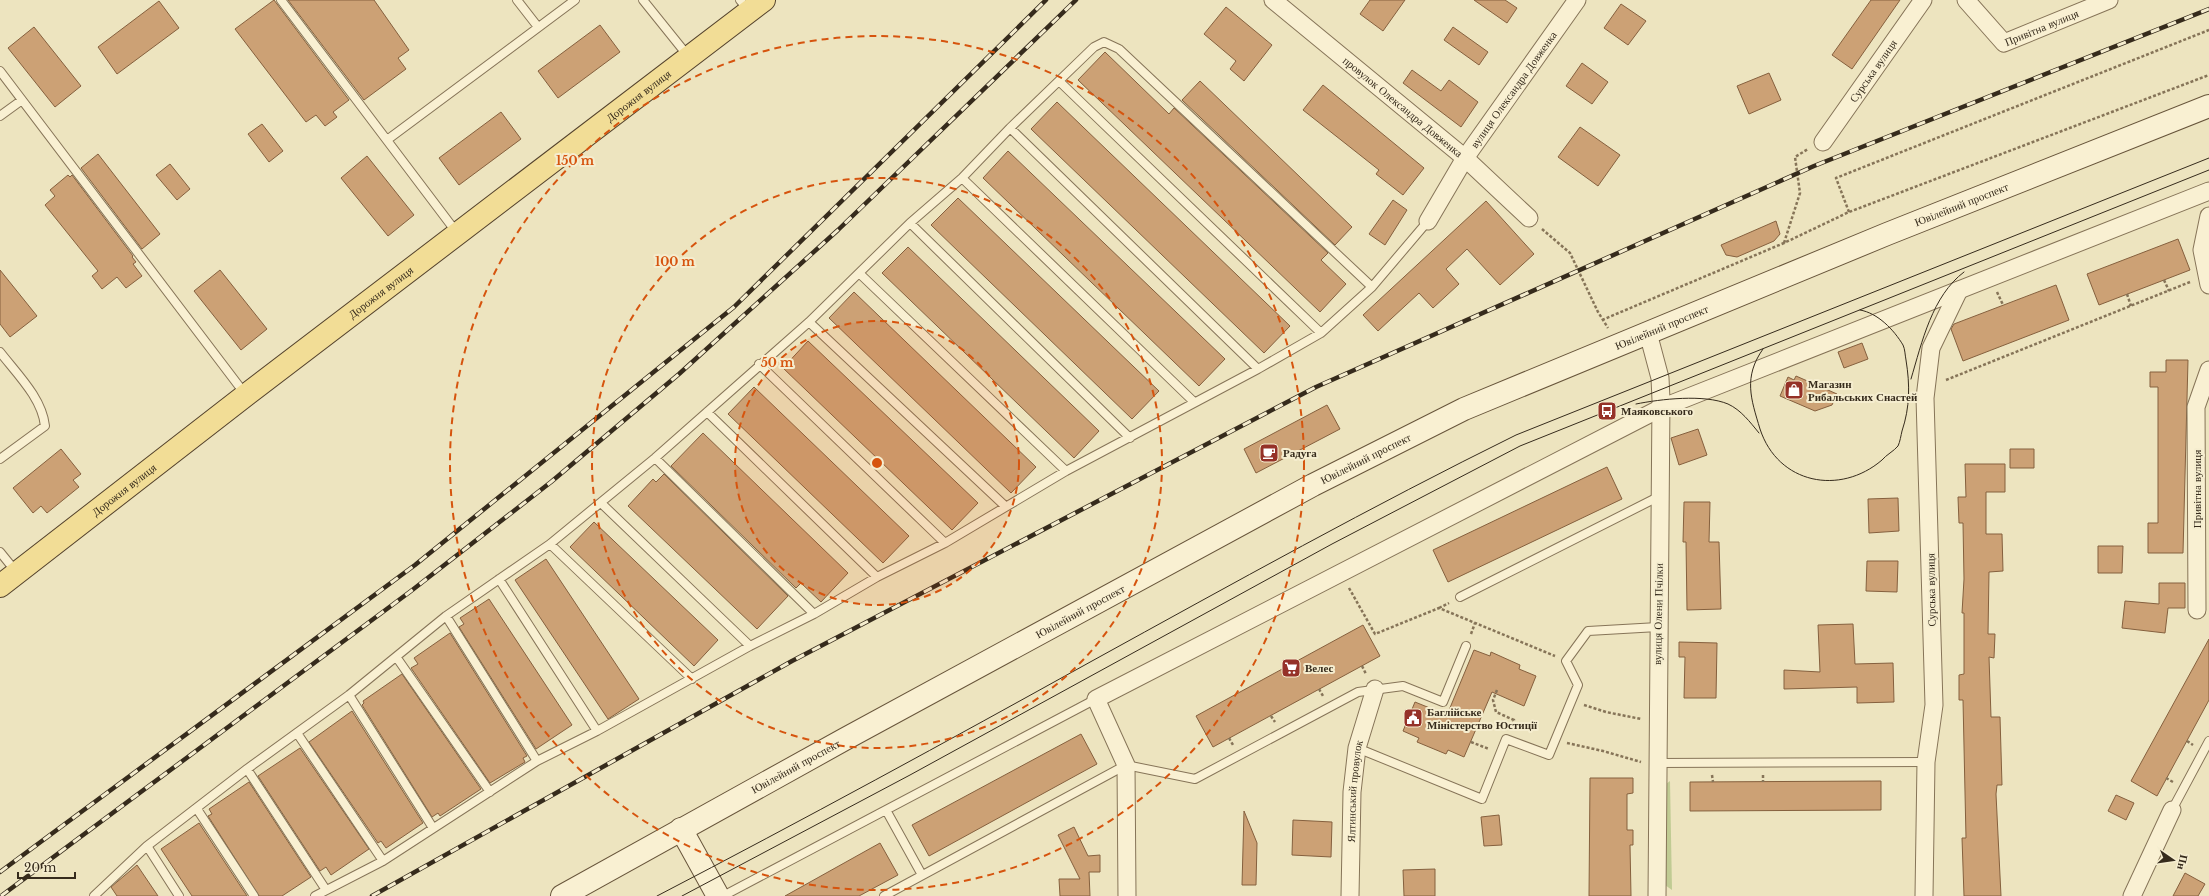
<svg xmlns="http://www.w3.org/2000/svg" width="2209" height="896" font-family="'Libre Baskerville',serif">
<rect width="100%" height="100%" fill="#ede4bf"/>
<path fill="#c0cb93" d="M 1670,781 L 1672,890 L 1665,885 L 1666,784 Z"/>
<path fill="#cca175" stroke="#85603e" d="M 274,0 L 349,100 L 333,112 L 337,117 L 325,126 L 316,115 L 306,122 L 235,29 Z
M 288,0 L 374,0 L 409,50 L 398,58 L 406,69 L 364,100 Z
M 1370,0 L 1405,0 L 1383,31 L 1360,14 Z
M 1474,0 L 1505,0 L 1517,8 L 1507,23 Z
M 1871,0 L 1900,0 L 1852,69 L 1832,55 Z
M 159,1 L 179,28 L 117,74 L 98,47 Z
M 1621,4 L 1646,21 L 1628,45 L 1604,28 Z
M 1226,7 L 1272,45 L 1244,81 L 1230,69 L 1236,61 L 1204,34 Z
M 600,25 L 620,52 L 558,98 L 538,71 Z
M 34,27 L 81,86 L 55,107 L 8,48 Z
M 1453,27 L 1488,52 L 1479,65 L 1444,40 Z
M 1105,52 L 1169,114 L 1174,108 L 1328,253 L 1321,260 L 1346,284 L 1320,312 L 1078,80 Z
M 1582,63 L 1608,82 L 1592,104 L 1566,86 Z
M 1412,70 L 1441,91 L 1449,80 L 1478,102 L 1461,127 L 1403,83 Z
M 1769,73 L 1781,100 L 1749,114 L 1737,86 Z
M 1200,81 L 1352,227 L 1335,245 L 1182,100 Z
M 1323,85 L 1424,168 L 1403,195 L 1376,174 L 1379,170 L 1303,110 Z
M 1057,102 L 1290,326 L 1264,353 L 1031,129 Z
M 501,112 L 521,139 L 459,185 L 439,158 Z
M 262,124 L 283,151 L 269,162 L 248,134 Z
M 1580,127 L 1620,155 L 1598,186 L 1558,157 Z
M 1008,151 L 1225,359 L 1199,386 L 983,178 Z
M 98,154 L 160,234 L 142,249 L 81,168 Z
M 367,156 L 414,215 L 388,236 L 341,178 Z
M 170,164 L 190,189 L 177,200 L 156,175 Z
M 68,175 L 70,177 L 72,175 L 133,256 L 132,257 L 136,262 L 133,264 L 142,276 L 126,288 L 117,277 L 102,289 L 92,276 L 98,271 L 45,205 L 55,196 L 50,190 Z
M 958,198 L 1159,391 L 1132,419 L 931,225 Z
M 1393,200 L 1407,210 L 1385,245 L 1369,234 Z
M 1486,201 L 1534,254 L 1500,285 L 1467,249 L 1446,269 L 1459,284 L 1433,308 L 1419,293 L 1378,331 L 1363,315 Z
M 1776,221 L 1780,234 L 1774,241 L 1737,257 L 1726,255 L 1721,245 Z
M 2178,239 L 2190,270 L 2099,305 L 2087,274 Z
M 908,247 L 1099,431 L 1074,458 L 882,273 Z
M 0,270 L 37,316 L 10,337 L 0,324 Z
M 220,270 L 267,329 L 241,350 L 194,291 Z
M 2056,285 L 2069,320 L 1963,361 L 1951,329 L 1954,324 Z
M 854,292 L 1036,467 L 1011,493 L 829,318 Z
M 808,341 L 978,503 L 952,530 L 783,368 Z
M 1862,343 L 1868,359 L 1844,368 L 1838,352 Z
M 2166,360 L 2188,360 L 2183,553 L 2148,553 L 2148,523 L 2158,523 L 2158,387 L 2150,387 L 2150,372 L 2166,372 Z
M 1796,376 L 1837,394 L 1832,405 L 1815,411 L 1780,396 L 1788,377 L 1794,380 Z
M 754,387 L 909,536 L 883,563 L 728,414 Z
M 1327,405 L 1340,429 L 1256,473 L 1244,449 Z
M 1698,429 L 1707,455 L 1679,465 L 1671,438 Z
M 703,433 L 848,573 L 821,602 L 801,583 L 796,588 L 671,466 Z
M 61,449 L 81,474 L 73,480 L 79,487 L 47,513 L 41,506 L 33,513 L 13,488 Z
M 2010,449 L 2034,449 L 2034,468 L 2010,468 Z
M 1965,464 L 2005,464 L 2005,492 L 1986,492 L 1986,534 L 2002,534 L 2003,571 L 1989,572 L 1988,634 L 1995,634 L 1994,658 L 1989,657 L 1991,717 L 2000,717 L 2002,785 L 1997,785 L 1996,794 L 2001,896 L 1964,896 L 1962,838 L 1966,838 L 1963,700 L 1959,700 L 1959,675 L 1964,674 L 1964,613 L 1962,613 L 1964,579 L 1963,523 L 1959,523 L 1958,497 L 1966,497 Z
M 1607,467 L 1622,499 L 1448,582 L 1433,550 Z
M 664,474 L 788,596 L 757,629 L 628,506 L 653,479 L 656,482 Z
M 1898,498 L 1899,531 L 1869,533 L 1868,499 Z
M 1684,502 L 1710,502 L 1709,542 L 1719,542 L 1721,609 L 1687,610 L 1686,542 L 1683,542 Z
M 594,522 L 718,640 L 694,666 L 570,547 Z
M 2098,546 L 2123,546 L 2122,573 L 2098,573 Z
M 546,559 L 639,699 L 608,719 L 515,580 Z
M 1867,561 L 1898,561 L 1897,592 L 1866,591 Z
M 2159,583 L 2185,583 L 2185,608 L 2168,608 L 2165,633 L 2122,628 L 2125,601 L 2159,604 Z
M 489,599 L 572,725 L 536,749 L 459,627 L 464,624 L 460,618 Z
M 1853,624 L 1855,664 L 1893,663 L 1894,702 L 1857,703 L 1857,687 L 1784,689 L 1784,670 L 1820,672 L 1818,625 Z
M 1363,625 L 1380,656 L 1213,747 L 1196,716 Z
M 450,633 L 527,756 L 523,758 L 525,762 L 490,783 L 411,668 L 418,664 L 414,658 Z
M 2209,639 L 2209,700 L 2157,796 L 2131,781 Z
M 1679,642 L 1717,643 L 1716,698 L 1684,698 L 1685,657 L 1679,657 Z
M 1474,650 L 1490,656 L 1491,652 L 1520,665 L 1519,669 L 1536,676 L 1524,706 L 1492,692 L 1464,757 L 1448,750 L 1446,754 L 1417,742 L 1419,738 L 1403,731 L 1415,702 L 1447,715 Z
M 402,674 L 481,789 L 440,816 L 438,813 L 432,817 L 362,705 L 364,703 L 363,701 Z
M 352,711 L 423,823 L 386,848 L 381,841 L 378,843 L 309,742 Z
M 1081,734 L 1097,764 L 929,856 L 912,825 Z
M 300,748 L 369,849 L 331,875 L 326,867 L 320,871 L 258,776 Z
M 1590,778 L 1633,778 L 1633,793 L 1627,794 L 1627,830 L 1633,830 L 1633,845 L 1630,845 L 1631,896 L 1589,896 Z
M 1881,781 L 1881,810 L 1690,811 L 1690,782 Z
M 249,782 L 311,877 L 282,896 L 259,896 L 208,816 L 212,814 L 209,809 Z
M 2116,795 L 2134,803 L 2126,820 L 2108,811 Z
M 1244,811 L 1257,843 L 1256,885 L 1242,885 Z
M 1499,815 L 1502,845 L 1484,846 L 1481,817 Z
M 1293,820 L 1332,822 L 1331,857 L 1292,855 Z
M 199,823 L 247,896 L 192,896 L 161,849 Z
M 1074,827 L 1088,856 L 1100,855 L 1100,872 L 1089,872 L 1090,896 L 1060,896 L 1059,879 L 1080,879 L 1058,835 Z
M 880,843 L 898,875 L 859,896 L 785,896 Z
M 137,865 L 158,896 L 117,896 L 111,887 Z
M 1435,869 L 1435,896 L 1404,896 L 1403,870 Z
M 2185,873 L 2205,884 L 2198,896 L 2173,896 Z"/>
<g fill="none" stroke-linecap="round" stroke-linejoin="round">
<g stroke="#867458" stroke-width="10">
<path id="lane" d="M 281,0 L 457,233
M 517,0 L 538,27
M 643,0 L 688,56
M 740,0 L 749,11
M 0,71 L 245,394
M 1060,82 L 1321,333
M 0,116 L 22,100
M 1010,128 L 1258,369
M 387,140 L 575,0
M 962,178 L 1194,402
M 910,223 L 1130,438
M 859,273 L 1066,471
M 809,322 L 1005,506
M 0,352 C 17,374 42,398 45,426 L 0,459
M 759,364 L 945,543
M 707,412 L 877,577
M 655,458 L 814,614
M 601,503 L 750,646
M 550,544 L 692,679
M 0,552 L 17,573
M 499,579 L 597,731
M 1460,597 L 1660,496
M 446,616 L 537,761
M 397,658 L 490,792
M 349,695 L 433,828
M 297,733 L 383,861
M 1357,748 L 1482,799 L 1506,739 L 1549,755 L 1578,685 L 1566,661 L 1588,631 L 1658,627
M 1657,763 L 1926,762
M 247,769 L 326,890
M 197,809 L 254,896
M 886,810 L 922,875
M 2172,810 L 2209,741
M 147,846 L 179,896
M 94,896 L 147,846 L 247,769 L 349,695 L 446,616 L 550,544 L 655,458 L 809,322 L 910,223 L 962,178 L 1010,128 L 1094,47 L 1104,42 L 1119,49 L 1372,287
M 315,896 L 383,861 L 537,761 L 597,731 L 750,646 L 814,614 L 877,577 L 945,543 L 1066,471 L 1258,369 L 1321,333 L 1372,287 L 1428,221
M 723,896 L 1096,699
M 884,896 L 1126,765 L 1195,779 L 1358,692 L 1403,686 L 1443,702 L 1466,646"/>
</g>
<g stroke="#867458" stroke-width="19">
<g id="street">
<path id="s1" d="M 1273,0 L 1465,158 L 1529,218"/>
<path id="s2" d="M 1966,0 L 2004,43 L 2109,0"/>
<path id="s3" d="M 1823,142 L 1923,0"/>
<path d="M 2209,216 L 2202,250 L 2209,285"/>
<path id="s4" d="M 1428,221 L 1465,158 L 1577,0"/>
<path d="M 1648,333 L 1660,378 L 1661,400 L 1657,896"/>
<path d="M 2197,610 L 2196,407 L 2209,370"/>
<path d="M 1127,896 L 1126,765 L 1096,699 L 1661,408 L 2209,191"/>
<path id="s5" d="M 1350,896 L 1352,792 L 1357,748 L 1375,689"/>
<path d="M 1924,896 L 1926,762 L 1934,705 L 1925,398 L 1931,348 L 1959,290"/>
<path d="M 2132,896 L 2172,810"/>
</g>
</g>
<g stroke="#68553b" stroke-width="24">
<g id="secondary">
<path d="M 681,829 L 718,896"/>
<path id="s6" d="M 562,896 L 845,739 L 1313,485 L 1464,409 L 1887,234 L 2209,106"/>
</g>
</g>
<g stroke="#54422c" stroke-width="24">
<g id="primary">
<path id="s7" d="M 0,586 L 246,395 L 764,0"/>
</g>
</g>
<path stroke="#867458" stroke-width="2.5" stroke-dasharray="3 2" stroke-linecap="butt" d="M 1849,212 L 1836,178 L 2209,30
M 1542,229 L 1570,253 L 1598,312 L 1608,328
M 1784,243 L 1800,193 L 1795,157 L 1808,149
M 2164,280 L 2169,291
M 1997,292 L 2003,305
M 2127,294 L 2131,306
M 1602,320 L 1784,243 L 1849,212 L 2209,75
M 1946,380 L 2190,282
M 1349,588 L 1375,634 L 1439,608 L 1555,656
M 1439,608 L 1449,603
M 1471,634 L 1475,623
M 1362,666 L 1366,674
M 1319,689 L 1323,696
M 1497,690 L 1493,700 L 1496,712 L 1514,720 L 1511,728
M 1584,705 L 1606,712 L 1641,719
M 1271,716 L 1275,722
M 1229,738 L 1233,745
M 2187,741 L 2193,745
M 1471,742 L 1489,749
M 1567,743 L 1603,751 L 1641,762
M 1712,775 L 1713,782
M 1763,775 L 1763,782
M 2166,778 L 2173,782"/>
<use href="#lane" stroke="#f9f0d2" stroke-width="8"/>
<use href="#street" stroke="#f9f0d2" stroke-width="17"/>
<use href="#secondary" stroke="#f9f0d2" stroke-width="22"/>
<use href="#primary" stroke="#f2dd96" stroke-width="22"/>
<path stroke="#362b1c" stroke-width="1" d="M 1763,349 C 1743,377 1751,399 1760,429 C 1778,484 1840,496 1882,460 C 1886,455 1894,451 1898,446 C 1900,442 1901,435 1902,431 C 1910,407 1910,385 1906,360 C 1905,355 1905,349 1903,345 C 1894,330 1878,313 1860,310
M 1911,379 C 1922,342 1932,296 1964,272
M 1636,404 C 1661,399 1704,394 1728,404 C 1741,410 1750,422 1759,433
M 657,896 C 803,820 948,741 1092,661 C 1232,584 1372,506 1516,435 L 2209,158
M 682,896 L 910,775 L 1332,544 L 1520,446 L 2209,170"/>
<g stroke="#362b1c" stroke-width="4.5">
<path id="rail" d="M 0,872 L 415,565 L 734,307 L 1046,0
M 1,896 L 411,591 L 551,482 L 679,374 L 838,230 L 1076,0
M 372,896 L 792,661 L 1316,387 L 1814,166 L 2209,9"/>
</g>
<use href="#rail" stroke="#f5edcf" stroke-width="3" stroke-dasharray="9" stroke-linecap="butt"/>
</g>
<circle cx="877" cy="463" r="142" fill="#d6540e" fill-opacity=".12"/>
<g fill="none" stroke="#d6540e" stroke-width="2" stroke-dasharray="7 5">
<circle cx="877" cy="463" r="142"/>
<circle cx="877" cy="463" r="285"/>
<circle cx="877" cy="463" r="427"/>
</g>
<defs>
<g id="shop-square" transform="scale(1)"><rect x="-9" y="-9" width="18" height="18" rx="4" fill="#953128" stroke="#f5edcf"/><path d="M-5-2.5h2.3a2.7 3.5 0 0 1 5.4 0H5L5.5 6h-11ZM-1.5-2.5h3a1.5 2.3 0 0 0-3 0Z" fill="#fff"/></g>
<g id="bus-square" transform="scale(1)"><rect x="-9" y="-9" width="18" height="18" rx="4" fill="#953128" stroke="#f5edcf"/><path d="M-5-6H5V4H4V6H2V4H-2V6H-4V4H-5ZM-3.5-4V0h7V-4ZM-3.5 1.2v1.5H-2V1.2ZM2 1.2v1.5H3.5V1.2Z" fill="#fff"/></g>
<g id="cafe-square" transform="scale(1)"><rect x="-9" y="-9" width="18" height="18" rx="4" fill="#953128" stroke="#f5edcf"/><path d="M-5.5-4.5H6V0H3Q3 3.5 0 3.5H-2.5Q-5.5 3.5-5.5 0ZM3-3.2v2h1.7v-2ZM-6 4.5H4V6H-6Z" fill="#fff"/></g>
<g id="supermarket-square" transform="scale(1)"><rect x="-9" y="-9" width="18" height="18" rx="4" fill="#953128" stroke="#f5edcf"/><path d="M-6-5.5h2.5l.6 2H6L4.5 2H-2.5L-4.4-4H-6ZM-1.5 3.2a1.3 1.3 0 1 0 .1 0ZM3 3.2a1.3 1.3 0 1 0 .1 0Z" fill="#fff"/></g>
<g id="civic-square" transform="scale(1)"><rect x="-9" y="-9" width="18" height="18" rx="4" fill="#953128" stroke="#f5edcf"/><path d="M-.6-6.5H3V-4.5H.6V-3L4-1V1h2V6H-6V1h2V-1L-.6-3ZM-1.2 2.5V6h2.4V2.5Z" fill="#fff"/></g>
</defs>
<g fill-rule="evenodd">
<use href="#shop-square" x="1794" y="390"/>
<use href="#bus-square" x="1607" y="411"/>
<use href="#cafe-square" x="1269" y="453"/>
<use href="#supermarket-square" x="1291" y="668"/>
<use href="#civic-square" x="1413" y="718"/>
</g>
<g text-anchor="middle" stroke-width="4" stroke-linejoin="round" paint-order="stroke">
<g font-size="11" fill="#362b1c" stroke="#f5edcf">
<text dy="4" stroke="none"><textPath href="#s2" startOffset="98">Привітна вулиця</textPath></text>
<text dy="4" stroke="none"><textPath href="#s3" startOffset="87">Сурська вулиця</textPath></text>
<text dy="4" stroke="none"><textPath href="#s4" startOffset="157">вулиця Олександра Довженка</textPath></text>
<text dy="4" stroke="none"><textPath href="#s7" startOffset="805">Дорожня вулиця</textPath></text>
<text dy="4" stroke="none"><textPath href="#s1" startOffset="168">провулок Олександра Довженка</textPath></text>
<text dy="4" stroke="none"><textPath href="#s6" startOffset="1563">Ювілейний проспект</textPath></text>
<text dy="4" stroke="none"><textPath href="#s7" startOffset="481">Дорожня вулиця</textPath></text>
<text dy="4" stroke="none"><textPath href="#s6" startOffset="1239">Ювілейний проспект</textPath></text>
<text dy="4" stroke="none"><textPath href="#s6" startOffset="915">Ювілейний проспект</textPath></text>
<text transform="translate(2197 489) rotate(-90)" y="4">Привітна вулиця</text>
<text dy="4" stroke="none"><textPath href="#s7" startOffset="157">Дорожня вулиця</textPath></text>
<text transform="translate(1931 590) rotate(-91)" y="4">Сурська вулиця</text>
<text dy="4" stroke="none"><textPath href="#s6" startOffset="591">Ювілейний проспект</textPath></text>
<text transform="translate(1658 614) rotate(-89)" y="4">вулиця Олени Пчілки</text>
<text dy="4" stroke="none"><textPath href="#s6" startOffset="267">Ювілейний проспект</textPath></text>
<text dy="4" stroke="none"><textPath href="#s5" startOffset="105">Ялтинський провулок</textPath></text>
</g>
<g font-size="11" font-weight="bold" fill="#362b1c" stroke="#f5edcf" text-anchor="start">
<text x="1808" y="388">Магазин<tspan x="1808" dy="13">Рибальських Снастей</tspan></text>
<text x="1621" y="415">Маяковського</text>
<text x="1283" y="457">Радуга</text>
<text x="1305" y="672">Велес</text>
<text x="1427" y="716">Баглійське<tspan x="1427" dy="13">Міністерство Юстиції</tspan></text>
</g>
</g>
<circle cx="877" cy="463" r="6" fill="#d6540e" stroke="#f5edcf" stroke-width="2"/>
<g font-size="12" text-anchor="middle" font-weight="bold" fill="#d6540e" stroke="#f5edcf" stroke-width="4" stroke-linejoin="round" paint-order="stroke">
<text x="575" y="165">150 m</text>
<text x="675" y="266">100 m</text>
<text x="777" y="367">50 m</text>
</g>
<g transform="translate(2173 860) rotate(103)" stroke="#f5edcf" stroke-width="3" paint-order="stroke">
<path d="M0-3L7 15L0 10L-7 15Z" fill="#362b1c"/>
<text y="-6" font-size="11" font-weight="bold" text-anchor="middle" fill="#362b1c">Пн</text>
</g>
<path d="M18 872v6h57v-6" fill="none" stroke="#362b1c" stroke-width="2"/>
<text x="24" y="872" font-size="12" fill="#362b1c" stroke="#f5edcf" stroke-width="3" paint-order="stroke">20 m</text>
</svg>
